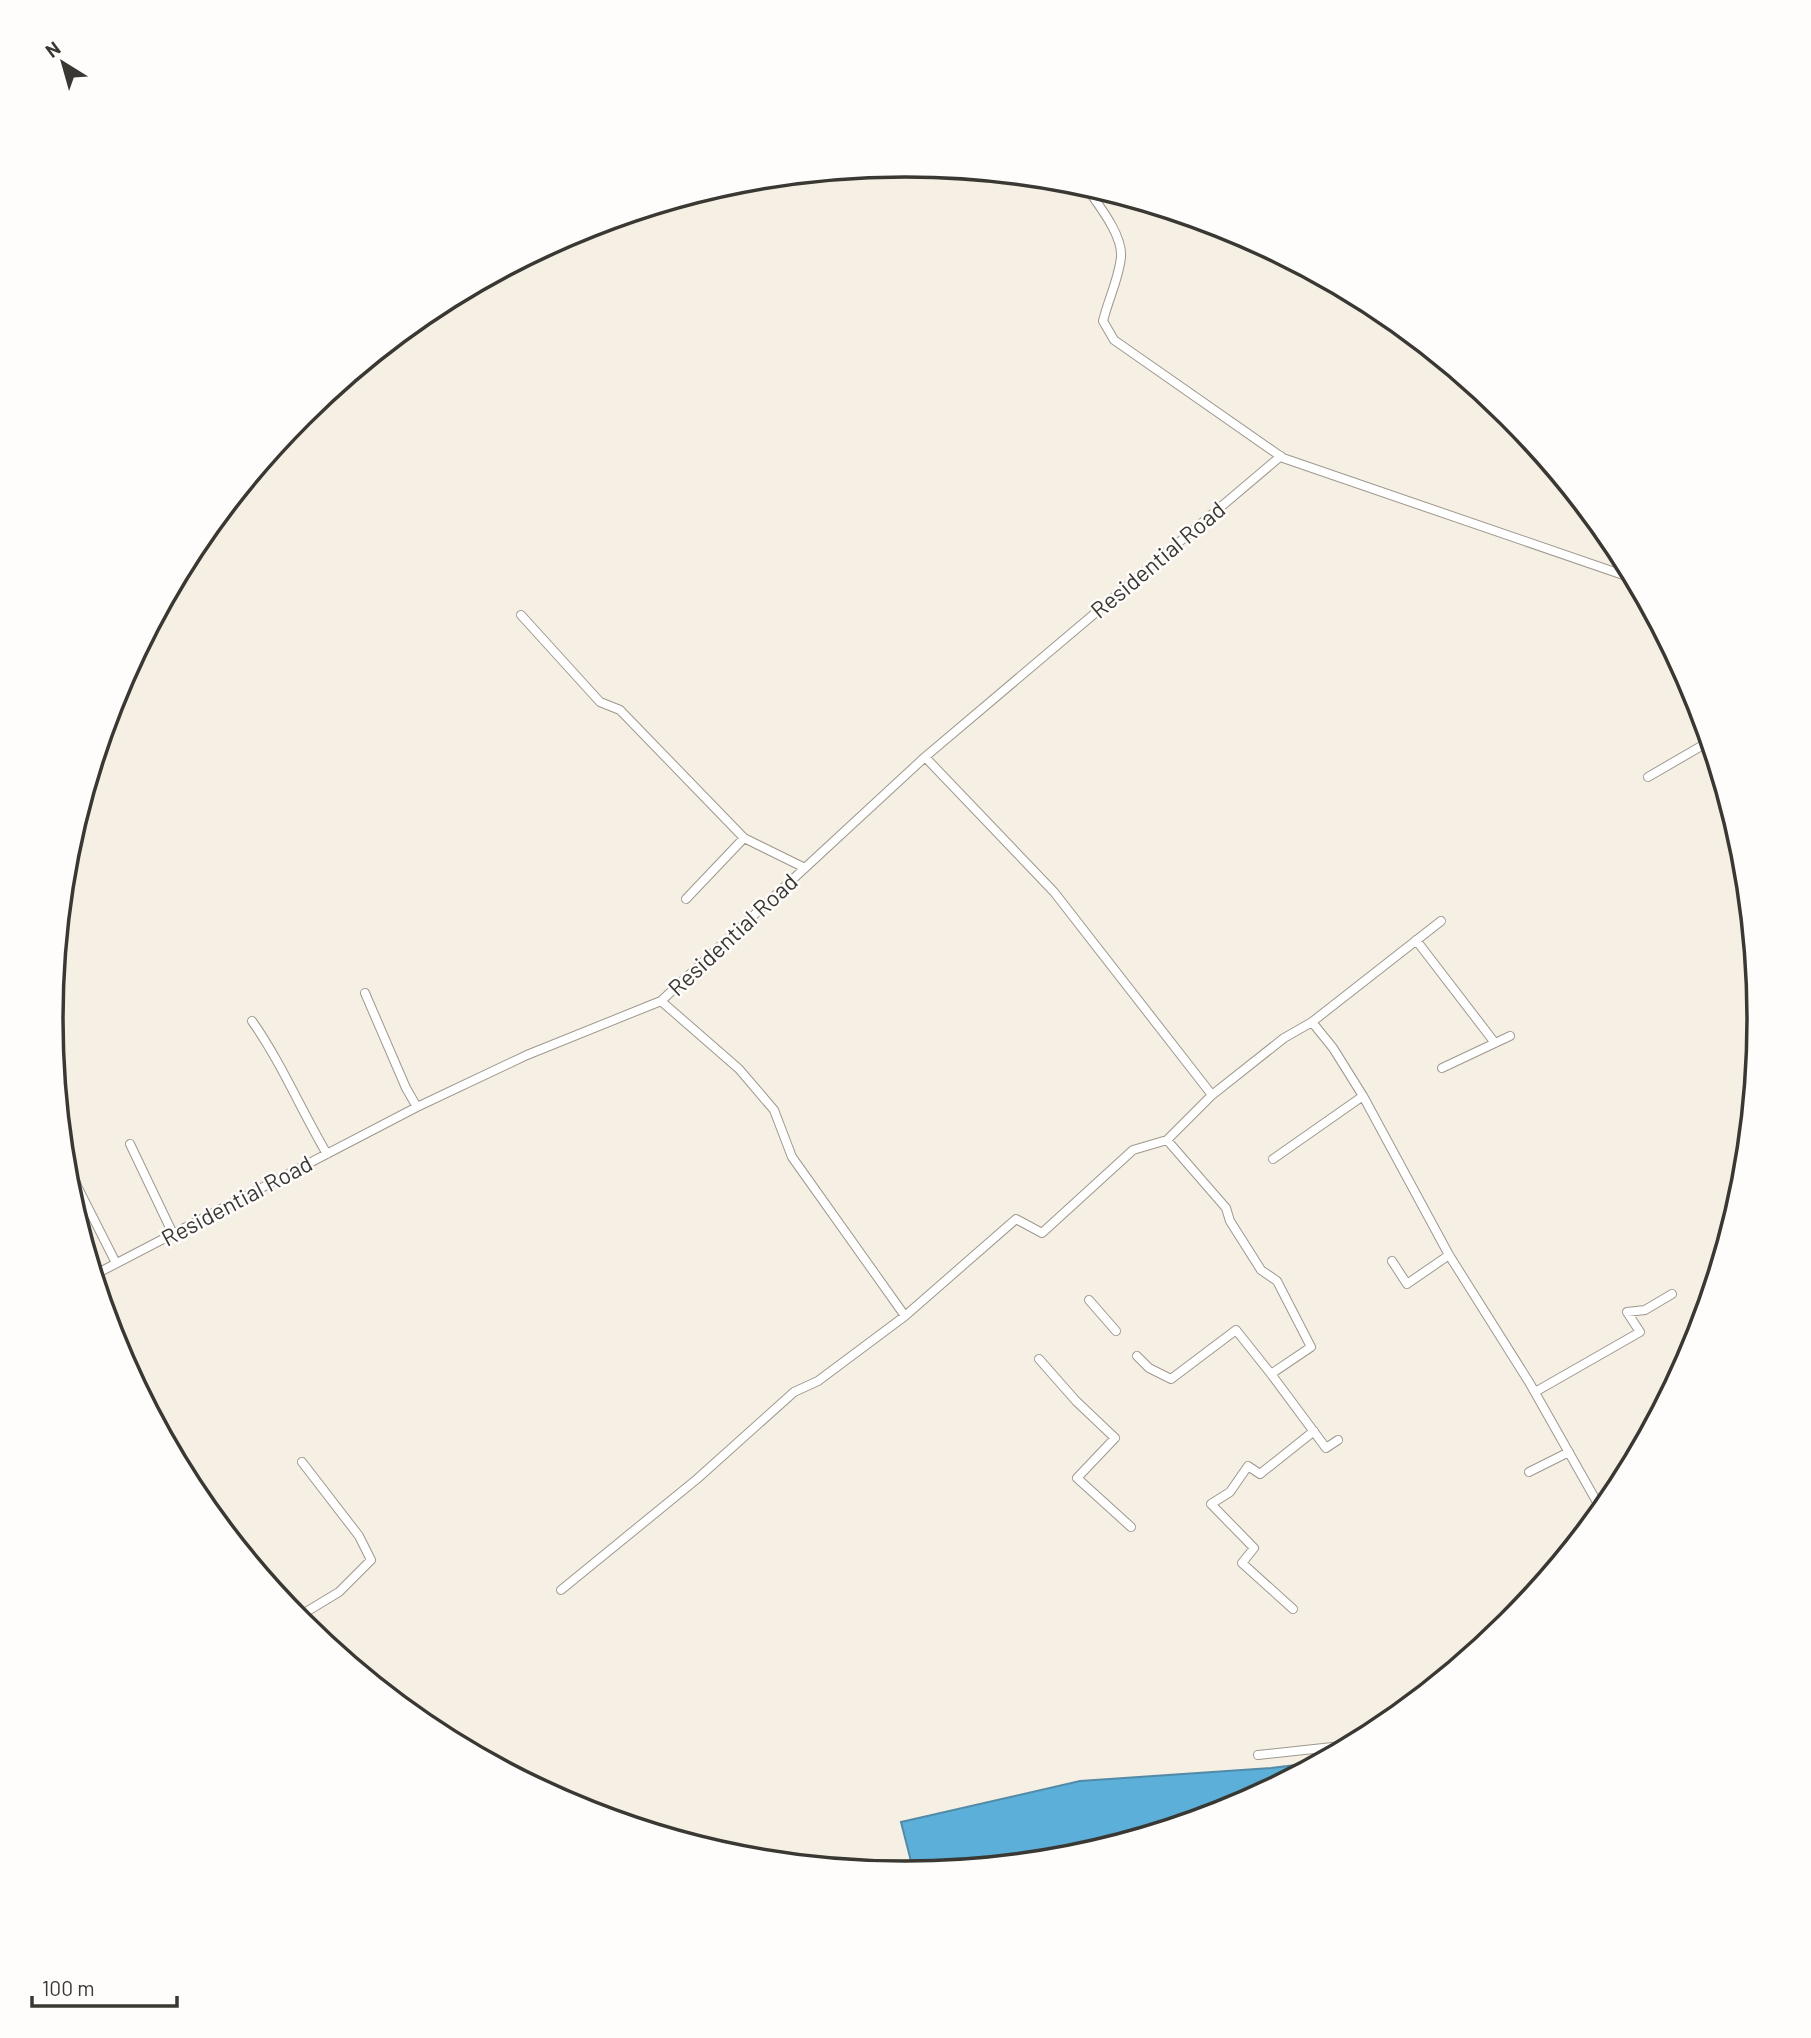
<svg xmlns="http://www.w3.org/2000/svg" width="1811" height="2038" font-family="Barlow,sans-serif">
<rect width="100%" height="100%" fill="#f6efe4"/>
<path fill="#5bafd9" stroke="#518ba7" stroke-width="2" d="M 1321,1762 L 1232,1809 L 1072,1857 L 914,1873 L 901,1822 L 1080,1781 L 1271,1768 Z"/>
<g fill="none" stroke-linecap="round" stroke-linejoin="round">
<g stroke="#9e988e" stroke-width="10">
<path id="minor" d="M 1084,184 C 1096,202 1123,234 1121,257 C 1119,278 1108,300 1103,321 L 1114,340 L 1283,458 L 1635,579
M 521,615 L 600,702 L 620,710 L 744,838 L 805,868
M 925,757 L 1054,892 L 1212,1095 L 1284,1038 L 1312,1022 L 1333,1048 L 1363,1096 L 1449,1255 L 1529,1382 L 1602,1511
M 1648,777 L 1710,741
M 686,899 L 744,838
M 1416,940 L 1495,1043
M 365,993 L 406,1088 L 417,1107
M 661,1001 L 739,1069 L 774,1110 L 792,1157 L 905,1316
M 252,1021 C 281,1062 301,1110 327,1154
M 1312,1022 L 1441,921
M 1442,1068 L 1510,1036
M 1167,1140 L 1226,1208 L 1230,1221 L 1261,1270 L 1277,1281 L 1311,1347 L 1271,1374 L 1326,1448 L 1338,1440
M 130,1144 L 173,1234
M 64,1152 L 78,1188 L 116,1263
M 1273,1159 L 1363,1096
M 1392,1261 L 1407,1284 L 1449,1255
M 94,1275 L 417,1107 L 527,1055 L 661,1001 L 925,757 L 1281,456
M 1089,1300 L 1116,1331
M 1137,1356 L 1149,1368 L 1171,1379 L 1236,1330 L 1271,1374
M 1039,1359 L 1076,1401 L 1115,1438 L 1077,1478 L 1131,1527
M 1535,1392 L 1640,1332 L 1627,1312 L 1645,1310 L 1672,1294
M 1529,1472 L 1569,1452
M 561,1590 L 697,1479 L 794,1392 L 818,1381 L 905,1316 L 1016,1219 L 1042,1233 L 1133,1150 L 1167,1140 L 1212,1095
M 1293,1609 L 1242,1563 L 1254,1548 L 1211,1504 L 1230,1492 L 1248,1466 L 1260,1474 L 1314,1431
M 296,1618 L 339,1592 L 371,1560 L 359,1536 L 302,1462
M 1258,1755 L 1351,1745"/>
</g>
<use href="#minor" stroke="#fff" stroke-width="8"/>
</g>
<g text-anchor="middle" stroke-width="5" stroke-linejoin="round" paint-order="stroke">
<g font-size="23" fill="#3a3833" stroke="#fffdfb">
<text transform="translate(1158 560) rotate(-40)" y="8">Residential Road</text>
<text transform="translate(733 935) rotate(-43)" y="8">Residential Road</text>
<text transform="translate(237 1201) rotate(-28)" y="8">Residential Road</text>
</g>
</g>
<path d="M0 0H1811V2038H0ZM63 1019a842 842 0 1 1 1684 0a842 842 0 1 1-1684 0Z" fill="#fffdfb" fill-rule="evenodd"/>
<path fill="none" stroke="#3a3833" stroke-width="3.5" d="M63 1019a842 842 0 1 1 1684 0a842 842 0 1 1-1684 0Z"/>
<g transform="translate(63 63) rotate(323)" stroke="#fffdfb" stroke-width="5" paint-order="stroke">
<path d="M0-5L12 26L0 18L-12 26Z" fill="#3a3833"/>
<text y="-10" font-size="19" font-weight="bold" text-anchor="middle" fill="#3a3833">N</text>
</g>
<path d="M32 1996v10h145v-10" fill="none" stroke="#3a3833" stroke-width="3.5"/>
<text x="42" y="1996" font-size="21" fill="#3a3833" stroke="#fffdfb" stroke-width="5" paint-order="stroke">100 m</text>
</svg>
